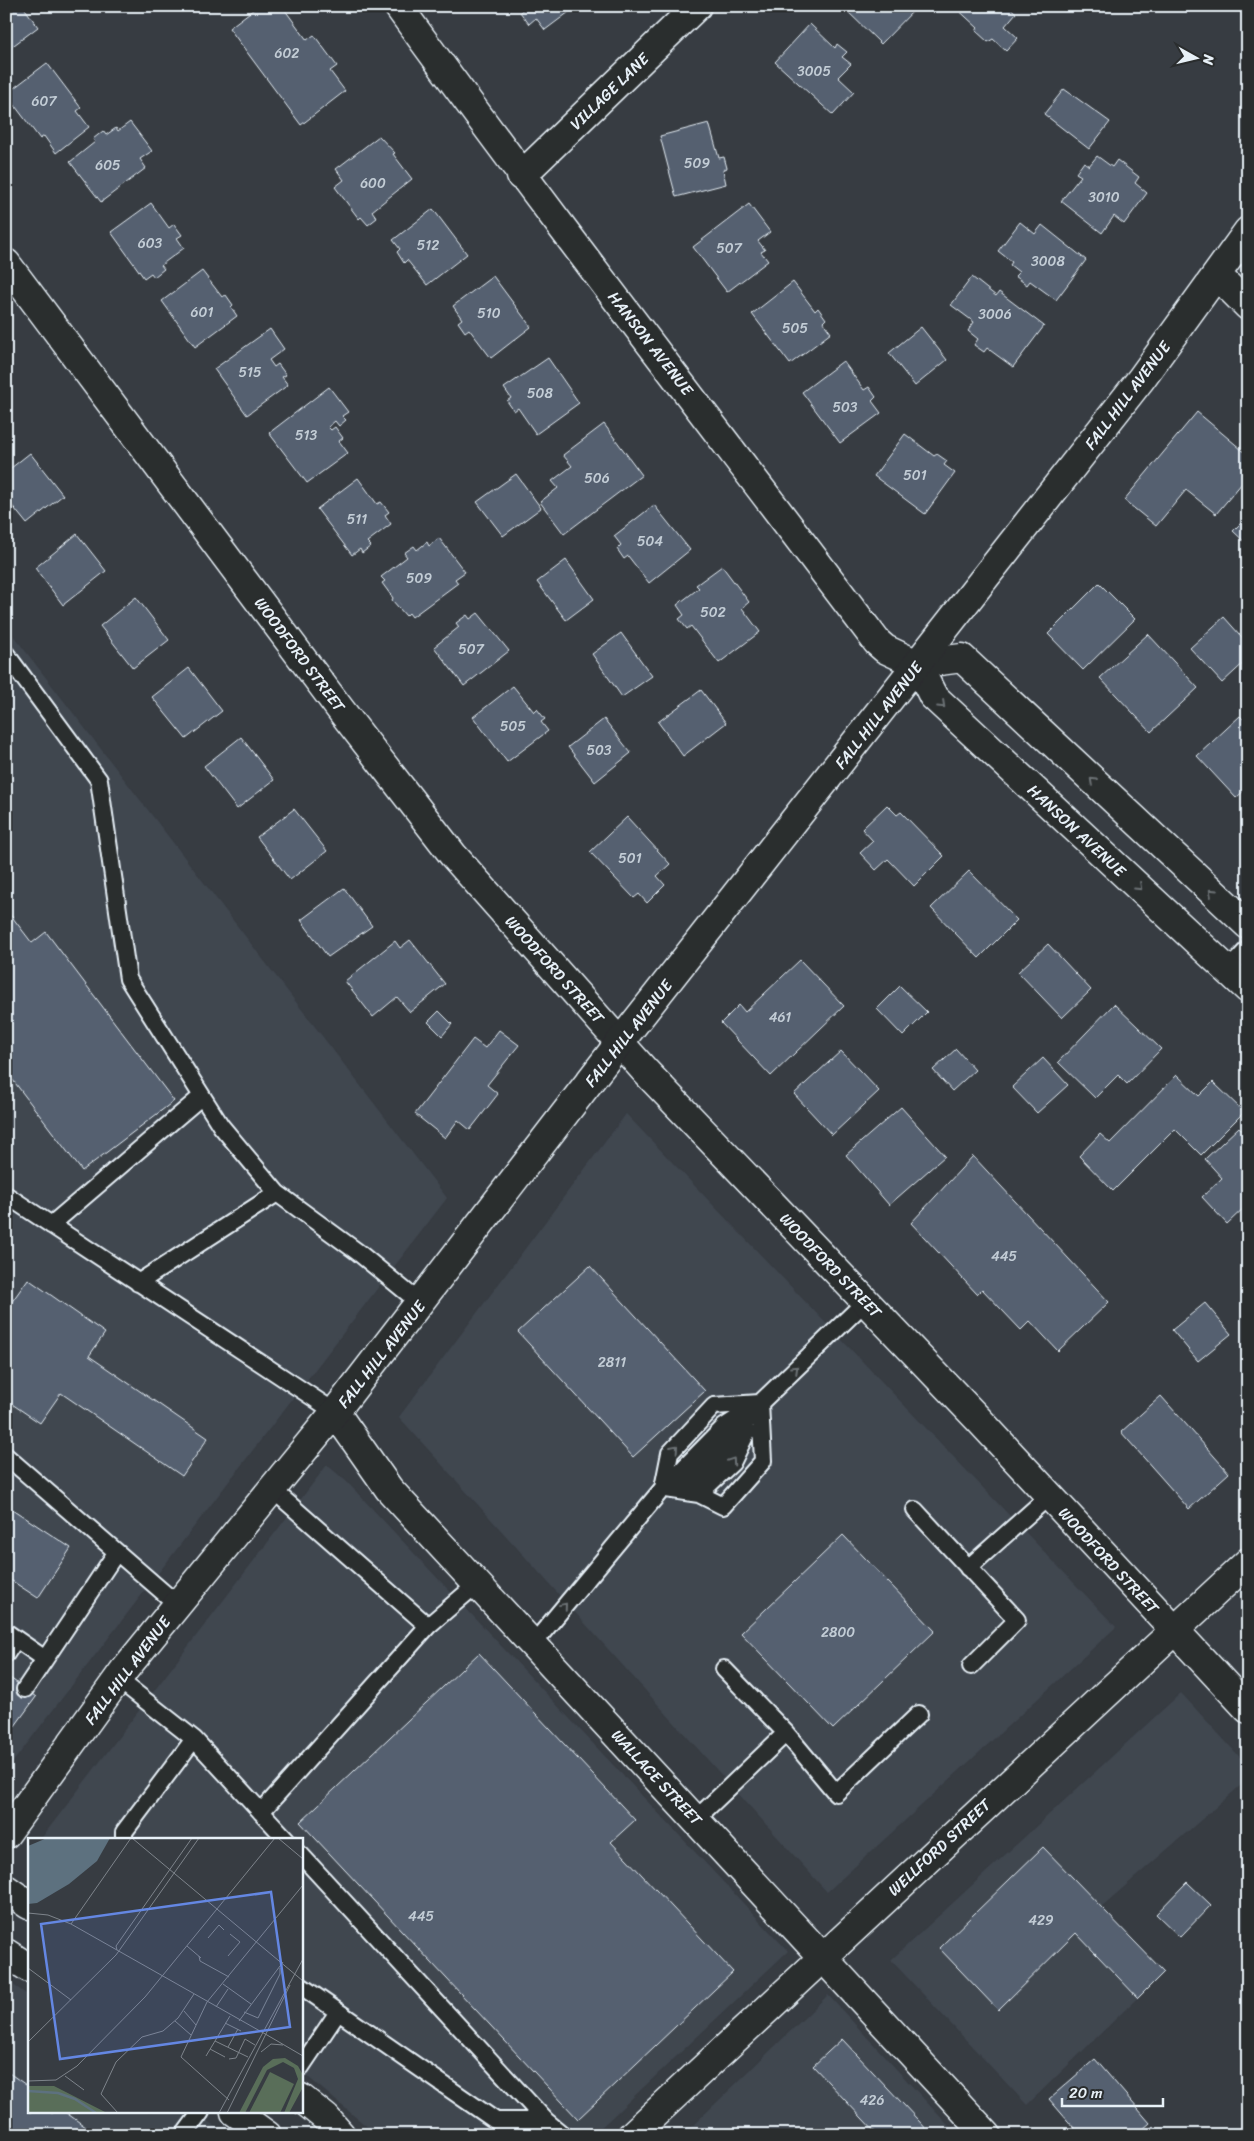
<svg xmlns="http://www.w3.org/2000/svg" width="1254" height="2141" font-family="Sriracha,sans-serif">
<rect width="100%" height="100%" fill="#373c42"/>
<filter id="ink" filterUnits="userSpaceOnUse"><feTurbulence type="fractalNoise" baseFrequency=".02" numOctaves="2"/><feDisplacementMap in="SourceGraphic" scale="10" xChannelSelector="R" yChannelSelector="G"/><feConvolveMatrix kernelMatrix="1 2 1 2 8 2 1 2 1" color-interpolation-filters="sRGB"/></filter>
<g filter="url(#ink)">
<path fill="#404750" d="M 6,626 L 447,1198 L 6,1771 Z
M 626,1114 L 1116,1627 L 827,1892 L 399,1417 Z
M 327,1465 L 347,1482 L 788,1951 L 593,2135 L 377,2135 L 301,2071 L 301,1840 L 40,1840 Z
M 1181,1693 L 1248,1766 L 1248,1779 L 1101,1907 L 1164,1972 L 1027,2105 L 891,1960 Z
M 6,1980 L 29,1996 L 29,2112 L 194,2112 L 228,2135 L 6,2135 Z
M 828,1995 L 957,2135 L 683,2135 Z"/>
<path fill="#556070" stroke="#e8f1f8" d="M 6,6 L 23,6 L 38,27 L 6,51 Z
M 258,6 L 282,6 L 307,40 L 314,35 L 337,66 L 330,71 L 345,91 L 301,125 L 229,28 Z
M 577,6 L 545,30 L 536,18 L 529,24 L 520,12 L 527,6 Z
M 842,6 L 916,6 L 917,7 L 881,44 Z
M 954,6 L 1008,6 L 1016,13 L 1005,26 L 1018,38 L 1006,51 L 993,39 L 988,42 L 976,31 L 978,28 Z
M 810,24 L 835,48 L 837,44 L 847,52 L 842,57 L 851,64 L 838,77 L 854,92 L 833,115 L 775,62 Z
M 47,63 L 81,108 L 77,111 L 89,127 L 56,153 L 44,136 L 40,139 L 6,94 Z
M 1064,89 L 1110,122 L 1089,149 L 1044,114 Z
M 130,122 L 152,151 L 140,159 L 146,168 L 101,202 L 70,162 L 95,142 L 93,139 L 103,131 L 106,135 L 116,128 L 118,131 Z
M 709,123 L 719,158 L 724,157 L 727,168 L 723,170 L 726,184 L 676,197 L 660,136 Z
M 379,136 L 395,153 L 393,154 L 412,179 L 372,211 L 377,218 L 368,225 L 361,217 L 359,219 L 335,187 L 344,180 L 336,169 Z
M 1097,156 L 1112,167 L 1117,160 L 1139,177 L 1135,183 L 1147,193 L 1124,224 L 1114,216 L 1102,233 L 1061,201 L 1081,176 L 1076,173 L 1084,162 L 1089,166 Z
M 151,203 L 169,228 L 174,224 L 182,235 L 177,238 L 184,248 L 161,265 L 164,269 L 154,277 L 151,273 L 144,278 L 111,232 Z
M 749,204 L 770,232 L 758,241 L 765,250 L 761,252 L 768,261 L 727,292 L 693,247 Z
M 433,209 L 467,254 L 427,285 L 407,260 L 404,263 L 397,252 L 400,249 L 393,240 Z
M 1020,222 L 1035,234 L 1042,225 L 1086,260 L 1056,300 L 1030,281 L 1027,285 L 1015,276 L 1019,272 L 1010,265 L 1012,262 L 998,251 Z
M 202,271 L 222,297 L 226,295 L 233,305 L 231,307 L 237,316 L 195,347 L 162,301 Z
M 493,276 L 531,327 L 491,358 L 469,329 L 465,332 L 458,322 L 462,319 L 453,306 Z
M 972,277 L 996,296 L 999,292 L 1044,326 L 1013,367 L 987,348 L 984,352 L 974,345 L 978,339 L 968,331 L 974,322 L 951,305 Z
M 793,282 L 815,311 L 818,308 L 826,319 L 823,322 L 831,333 L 790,364 L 752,314 Z
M 921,327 L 947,360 L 915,386 L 889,353 Z
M 270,329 L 284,349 L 269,360 L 274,367 L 278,364 L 286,375 L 282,377 L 288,385 L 247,415 L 214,369 Z
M 548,358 L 579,403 L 536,434 L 518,408 L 514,411 L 507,401 L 511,398 L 504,388 Z
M 843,361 L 864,390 L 869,387 L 876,397 L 872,401 L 881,413 L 840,443 L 802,392 Z
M 329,387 L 348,412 L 342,416 L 346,420 L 339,426 L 335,421 L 328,427 L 331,430 L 335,427 L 343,438 L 339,441 L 348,453 L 307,483 L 269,433 Z
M 1197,412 L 1248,455 L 1248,476 L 1216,514 L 1186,490 L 1156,526 L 1124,500 Z
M 604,424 L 642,475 L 564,534 L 540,502 L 558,488 L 552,481 L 572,466 L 563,455 Z
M 905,434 L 934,456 L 937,454 L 947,461 L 944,465 L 955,473 L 925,514 L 874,476 Z
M 30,453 L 63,495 L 27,524 L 6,498 L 6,472 Z
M 516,474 L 541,508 L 503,536 L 477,502 Z
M 358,478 L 377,504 L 381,502 L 389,512 L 385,515 L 391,524 L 367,542 L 371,546 L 362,553 L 360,549 L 352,555 L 317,509 Z
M 654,505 L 690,550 L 649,583 L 628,556 L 624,559 L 617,549 L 621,545 L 614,536 Z
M 1248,516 L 1248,545 L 1233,531 Z
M 77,534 L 106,571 L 63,605 L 35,568 Z
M 439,538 L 465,572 L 455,579 L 458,583 L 412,617 L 409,613 L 406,616 L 392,600 L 393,598 L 382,583 L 385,581 L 381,577 L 407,557 L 404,553 L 414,546 L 417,550 L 427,542 L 429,546 Z
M 566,560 L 594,599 L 566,620 L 537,582 Z
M 722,566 L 749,602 L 742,608 L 760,632 L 719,663 L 691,626 L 687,629 L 679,619 L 684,615 L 677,605 L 699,588 L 696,585 Z
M 1099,583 L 1135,619 L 1083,670 L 1048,634 Z
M 136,597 L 169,640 L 133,668 L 100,626 Z
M 478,613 L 509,651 L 464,686 L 434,647 L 459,627 L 456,623 L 467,615 L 470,619 Z
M 1224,617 L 1248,644 L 1248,659 L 1222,683 L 1190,648 Z
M 621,633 L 652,676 L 622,697 L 592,654 Z
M 1148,634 L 1198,688 L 1151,732 L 1100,678 Z
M 189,668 L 222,711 L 186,739 L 152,697 Z
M 513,686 L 534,712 L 537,709 L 545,719 L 541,722 L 548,731 L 507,762 L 473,717 Z
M 701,690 L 726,723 L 683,756 L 658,722 Z
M 1240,716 L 1248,724 L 1248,787 L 1236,798 L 1197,756 Z
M 604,719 L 631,753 L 595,782 L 568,747 Z
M 241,737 L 274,780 L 237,809 L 204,766 Z
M 887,805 L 897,815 L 901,812 L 944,856 L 914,886 L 888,859 L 876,870 L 860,853 L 873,841 L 862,829 Z
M 294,809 L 327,851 L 290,880 L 257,837 Z
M 627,817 L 670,864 L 657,876 L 665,885 L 647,903 L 639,894 L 634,898 L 590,852 Z
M 969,871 L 1017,920 L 979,958 L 931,908 Z
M 344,888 L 372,926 L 328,957 L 301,920 Z
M 6,909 L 32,943 L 46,932 L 174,1101 L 82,1171 L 6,1071 Z
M 410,940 L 445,984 L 410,1012 L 397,997 L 373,1017 L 345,981 L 395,941 L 400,948 Z
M 1048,944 L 1091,990 L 1062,1018 L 1018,972 Z
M 800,960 L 844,1006 L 771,1076 L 721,1023 L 739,1005 L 745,1012 Z
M 900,986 L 927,1012 L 903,1036 L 877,1009 Z
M 1114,1004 L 1161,1049 L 1127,1084 L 1118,1075 L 1095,1098 L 1058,1062 Z
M 439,1011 L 452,1024 L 442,1036 L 428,1022 Z
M 499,1030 L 519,1045 L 487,1085 L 498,1094 L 470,1130 L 458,1120 L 445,1138 L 415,1114 L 473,1039 L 485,1048 Z
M 956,1049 L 975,1070 L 952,1091 L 933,1070 Z
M 841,1051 L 879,1091 L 832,1135 L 794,1094 Z
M 1043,1058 L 1068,1085 L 1037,1113 L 1012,1087 Z
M 1177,1075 L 1199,1096 L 1213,1082 L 1244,1112 L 1201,1155 L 1175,1129 L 1113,1191 L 1079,1156 L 1100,1134 L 1110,1143 Z
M 901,1107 L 945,1156 L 889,1205 L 846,1155 Z
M 1239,1127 L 1248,1137 L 1248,1204 L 1227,1224 L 1202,1197 L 1222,1178 L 1205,1159 Z
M 973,1156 L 1109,1302 L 1058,1351 L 1030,1321 L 1021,1330 L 982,1289 L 977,1294 L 911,1223 Z
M 590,1266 L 705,1391 L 633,1457 L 518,1332 Z
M 28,1279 L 105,1333 L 89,1356 L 208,1438 L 182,1476 L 61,1393 L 40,1423 L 6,1400 L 6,1310 Z
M 1205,1303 L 1231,1334 L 1198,1361 L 1172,1330 Z
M 1161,1396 L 1229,1473 L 1189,1509 L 1121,1432 Z
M 6,1505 L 71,1548 L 38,1598 L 6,1577 Z
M 843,1535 L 935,1631 L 833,1729 L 741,1633 Z
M 479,1653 L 635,1820 L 611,1842 L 733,1972 L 578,2119 L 300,1822 Z
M 6,1675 L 36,1697 L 12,1730 L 6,1726 Z
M 1043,1847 L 1164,1972 L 1138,1998 L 1076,1933 L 998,2010 L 939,1948 Z
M 1187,1882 L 1211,1905 L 1180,1937 L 1156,1914 Z
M 842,2039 L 932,2135 L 878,2135 L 813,2066 Z
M 1095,2059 L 1150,2123 L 1136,2135 L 1080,2135 L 1049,2099 Z
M 6,2071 L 29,2087 L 29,2112 L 65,2112 L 97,2135 L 10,2135 L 6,2132 Z
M 1154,2126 L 1162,2135 L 1145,2135 Z"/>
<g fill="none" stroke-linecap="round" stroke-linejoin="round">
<g stroke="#e8f1f8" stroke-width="20">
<path id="lane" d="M 6,654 L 99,780 L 128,979 L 221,1126 L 277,1193 L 359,1253 L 420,1303
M 1228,970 L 1248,949
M 6,1195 L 335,1412
M 51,1225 L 202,1096
M 138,1283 L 277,1193
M 6,1456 L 178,1605
M 665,1487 L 724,1427 L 750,1410
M 663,1488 L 695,1479 L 732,1441 L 760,1403 L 866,1301
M 272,1489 L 428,1626
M 666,1489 L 699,1494 L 732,1463 L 747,1432
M 699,1494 L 723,1506 L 763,1461 L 760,1403
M 915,1510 L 1017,1620 L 971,1666
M 968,1568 L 1049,1496
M 6,1632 L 45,1659
M 533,1644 L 663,1488 L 670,1453 L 714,1406 L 760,1403
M 6,1654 L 16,1639
M 724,1669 L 786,1733 L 836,1793 L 919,1714
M 118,1679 L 194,1739 L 287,1840
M 25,1689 L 116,1553
M 261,1812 L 428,1626 L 477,1584
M 696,1819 L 786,1733
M 124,1840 L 124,1832 L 194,1739
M 301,1855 L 546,2121 L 563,2135
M 301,1986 L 496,2121 L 546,2121
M 301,2067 L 338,2012
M 184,2135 L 201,2112"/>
</g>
<g stroke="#e8f1f8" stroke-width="31">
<path id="street" d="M 398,6 C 554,221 717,430 877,642 L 885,649 L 917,664 L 962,658 L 1248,925
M 521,176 L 697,6
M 6,263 L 340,709 L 453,855 L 646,1072 L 980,1421 L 1248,1709
M 917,664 L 933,696 L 1248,989
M 335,1412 L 389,1489 L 987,2135
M 632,2135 L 1248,1562"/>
</g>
<g stroke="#e8f1f8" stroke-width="31">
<path id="secondary" d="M 1218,276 L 1248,306
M 6,1834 L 125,1669 L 335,1412 L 620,1042 L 1141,379 L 1248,231"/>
</g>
<g stroke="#e8f1f8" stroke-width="31">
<path id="primary" d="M 6,1889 L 29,1905
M 6,1953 L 29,1968
M 301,2098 L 326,2118 L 341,2135
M 235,2112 L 267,2135"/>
</g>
<use href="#lane" stroke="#2a2d2e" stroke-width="16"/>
<use href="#street" stroke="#2a2d2e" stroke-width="28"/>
<use href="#secondary" stroke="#2a2d2e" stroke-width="28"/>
<use href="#primary" stroke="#2a2d2e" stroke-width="28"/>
</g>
<defs><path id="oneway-chevron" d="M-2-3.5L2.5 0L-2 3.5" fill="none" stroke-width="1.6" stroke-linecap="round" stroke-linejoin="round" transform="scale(1.25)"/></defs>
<g stroke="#6c7275">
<use href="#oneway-chevron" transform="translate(942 705) rotate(43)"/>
<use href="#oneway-chevron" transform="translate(1093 781) rotate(-137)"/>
<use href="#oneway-chevron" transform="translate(1139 887) rotate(43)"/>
<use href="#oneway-chevron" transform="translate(1212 892) rotate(-137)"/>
<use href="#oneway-chevron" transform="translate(795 1369) rotate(-44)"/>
<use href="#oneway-chevron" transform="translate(675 1448) rotate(-49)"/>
<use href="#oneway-chevron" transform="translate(732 1461) rotate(-56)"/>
<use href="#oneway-chevron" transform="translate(564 1606) rotate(-50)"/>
</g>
</g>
<g text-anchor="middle" stroke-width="4" stroke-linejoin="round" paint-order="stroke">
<g font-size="14" fill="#c3cdd6">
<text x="287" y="58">602</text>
<text x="814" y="76">3005</text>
<text x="44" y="106">607</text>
<text x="697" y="168">509</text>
<text x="108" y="170">605</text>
<text x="373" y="188">600</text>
<text x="1104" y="202">3010</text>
<text x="150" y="248">603</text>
<text x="428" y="250">512</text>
<text x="729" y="253">507</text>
<text x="1048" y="266">3008</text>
<text x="202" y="317">601</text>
<text x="489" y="318">510</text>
<text x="995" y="319">3006</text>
<text x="795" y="333">505</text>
<text x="250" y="377">515</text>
<text x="540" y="398">508</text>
<text x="845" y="412">503</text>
<text x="306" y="440">513</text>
<text x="915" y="480">501</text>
<text x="597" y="483">506</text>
<text x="357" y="524">511</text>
<text x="650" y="546">504</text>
<text x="419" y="583">509</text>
<text x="713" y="617">502</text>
<text x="471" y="654">507</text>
<text x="513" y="731">505</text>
<text x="599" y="755">503</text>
<text x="630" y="863">501</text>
<text x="780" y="1022">461</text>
<text x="1004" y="1261">445</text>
<text x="612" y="1367">2811</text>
<text x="838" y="1637">2800</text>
<text x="421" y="1921">445</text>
<text x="1041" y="1925">429</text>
<text x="872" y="2105">426</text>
</g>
<g font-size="16" fill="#e8f1f8" stroke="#2a2d2e">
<text transform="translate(609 91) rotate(-44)" y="6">VILLAGE LANE</text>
<text transform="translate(651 343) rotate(52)" y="6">HANSON AVENUE</text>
<text transform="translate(1127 395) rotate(-53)" y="6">FALL HILL AVENUE</text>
<text transform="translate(300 654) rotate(53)" y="6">WOODFORD STREET</text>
<text transform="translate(878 715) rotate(-52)" y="6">FALL HILL AVENUE</text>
<text transform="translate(1077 830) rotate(43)" y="6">HANSON AVENUE</text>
<text transform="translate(555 969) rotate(48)" y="6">WOODFORD STREET</text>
<text transform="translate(628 1033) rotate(-52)" y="6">FALL HILL AVENUE</text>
<text transform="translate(831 1265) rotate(46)" y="6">WOODFORD STREET</text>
<text transform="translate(381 1354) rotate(-52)" y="6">FALL HILL AVENUE</text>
<text transform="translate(1109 1560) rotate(47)" y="6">WOODFORD STREET</text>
<text transform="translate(127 1670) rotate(-53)" y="6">FALL HILL AVENUE</text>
<text transform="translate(657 1777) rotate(47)" y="6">WALLACE STREET</text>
<text transform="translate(939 1847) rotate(-43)" y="6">WELLFORD STREET</text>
</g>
</g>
<g transform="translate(28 1838)">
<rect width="275" height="275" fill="#373c42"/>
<path d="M 257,220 L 270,228 L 275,237 L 274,251 L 261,275 L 256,275 L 270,241 L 266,230 L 255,224 L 239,232 L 217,275 L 211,275 L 235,229 L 245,221 ZM 242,234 L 266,246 L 252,275 L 221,275 ZM 0,248 L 26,248 L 79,275 L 0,275 Z" fill="#596e59"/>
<path d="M 19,0 L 82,0 L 69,23 L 41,46 L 9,65 L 0,66 L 0,8 Z" fill="#5d717f"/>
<path fill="none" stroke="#5d717f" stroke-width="2.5" d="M 0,253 L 30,255 L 47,261 L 68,275"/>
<path fill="none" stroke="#7e848b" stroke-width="1" d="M 104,0 L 275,143M 250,0 L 275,21M 0,75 L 20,77 L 43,86 L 239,197M 43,86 L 103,0M 180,100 L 191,87 L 196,92M 159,108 L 173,120M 89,112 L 88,108 L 164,0M 171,118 L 172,123 L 201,139M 200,118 L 212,104 L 202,96M 0,130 L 43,162M 195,146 L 223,166M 188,169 L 200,151M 156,173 L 168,187M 216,174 L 230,180 L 252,136 L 252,130M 202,178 L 187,203 L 220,219M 147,183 L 163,197M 211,183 L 255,124M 197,185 L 213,193M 239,197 L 275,218M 0,204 L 88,117 L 171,0M 200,209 L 210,191M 182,211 L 197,219M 233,214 L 243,206 L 255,207M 178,218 L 187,203M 201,221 L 208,220 L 217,201 L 227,207M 37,238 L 56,252M 0,243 L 28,242 L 49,228 L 117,159 L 247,0M 201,262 L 153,219 L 179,164 L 275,47M 90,275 L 73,256 L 88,224 L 114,199 L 135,193 L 150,180 L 166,156M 191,275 L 275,121M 199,275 L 262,147"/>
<path fill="#6487e3" fill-opacity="0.15" stroke="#6487e3" stroke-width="2.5" d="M 243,54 L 262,189 L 32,221 L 13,86 Z"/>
<rect width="275" height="275" fill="none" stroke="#e8f1f8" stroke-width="2.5"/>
</g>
<rect width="1254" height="2141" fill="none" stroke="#2a2d2e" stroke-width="25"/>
<rect x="12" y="12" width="1229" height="2116" fill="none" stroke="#e8f1f8" stroke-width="2" filter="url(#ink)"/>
<g transform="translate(1196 58) rotate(98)" stroke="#2a2d2e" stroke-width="4" paint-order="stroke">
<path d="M0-4L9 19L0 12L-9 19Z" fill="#e8f1f8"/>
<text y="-8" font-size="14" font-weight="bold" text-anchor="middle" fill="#e8f1f8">N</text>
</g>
<path d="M1062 2098v8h101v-8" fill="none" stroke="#e8f1f8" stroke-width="2.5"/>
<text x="1069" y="2098" font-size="15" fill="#e8f1f8" stroke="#2a2d2e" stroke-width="4" paint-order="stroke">20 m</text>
</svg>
